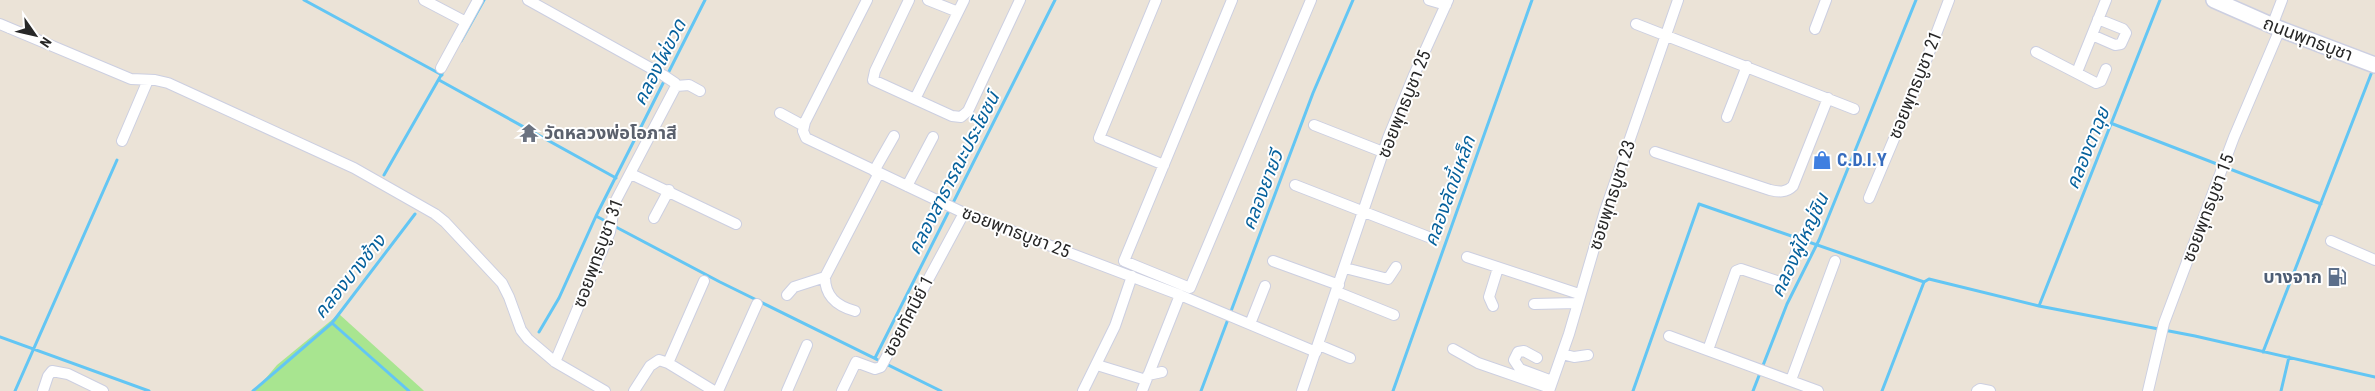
<svg xmlns="http://www.w3.org/2000/svg" width="2375" height="391" font-family="'Roboto Condensed','Noto Sans Thai',sans-serif">
<rect width="100%" height="100%" fill="#ebe3d7"/>
<path fill="#a8e590" d="M 339,314 L 422,389 L 424,391 L 255,391 L 277,365 Z"/>
<g fill="none" stroke-linecap="round" stroke-linejoin="round">
<path stroke="#63c6f4" stroke-width="3" d="M 304,0 L 442,75
M 461,41 L 484,0
M 439,80 L 616,178
M 2113,124 L 2321,204
M 384,175 L 444,70
M 596,216 L 609,223
M 614,226 L 720,282 L 941,391
M 2039,306 L 2160,0
M 332,323 L 409,391
M 539,332 L 559,298 L 596,216 L 705,0
M 0,337 L 149,391
M 2263,352 L 2373,69
M 875,358 L 1055,0
M 15,391 L 117,160
M 253,391 L 332,323 L 415,214
M 1201,391 L 1313,93 L 1353,0
M 1393,391 L 1532,0
M 1633,391 L 1699,204 L 1924,282
M 1753,391 L 1787,304 L 1819,240 L 1916,0
M 1882,391 L 1924,282 L 1929,279 L 2039,306 L 2195,336 L 2375,377
M 2281,391 L 2289,357"/>
<g stroke="#cccfe1" stroke-width="12">
<path id="street" d="M 424,0 L 466,22
M 528,0 L 663,75 L 675,83 L 676,86 L 615,202 L 610,232 L 555,362
M 867,0 L 805,122 L 803,131 L 806,138 L 964,213 L 1180,295 L 1316,352
M 909,0 L 875,71 L 873,80 L 952,116 L 961,117 L 968,111 L 1020,0
M 928,0 L 958,12
M 1156,0 L 1099,138 L 1164,165
M 1232,0 L 1124,261 L 1190,288 L 1311,0
M 1429,0 L 1446,5
M 0,24 L 131,79 L 155,80 L 168,83 L 354,168 L 435,214 L 445,222 L 502,283 L 509,297 L 521,330 L 528,339 L 555,362 L 605,391
M 1636,24 L 1854,109
M 2272,26 L 2282,0
M 1815,29 L 1826,0
M 2092,35 L 2115,45 L 2121,44 L 2126,33 L 2123,29 L 2098,19
M 2036,52 L 2096,83 L 2101,81 L 2106,69
M 441,68 L 478,0
M 2077,72 L 2106,0
M 676,86 L 689,85 L 700,91
M 915,99 L 964,0
M 780,113 L 804,126
M 1727,117 L 1747,66
M 1314,125 L 1383,152
M 122,141 L 148,80
M 1655,152 L 1770,190 C 1779,192 1786,193 1793,186 L 1828,98
M 874,171 L 894,136
M 631,174 L 736,224
M 1295,185 L 1431,238
M 907,186 L 933,137
M 1869,198 L 1918,82 L 1949,0
M 654,218 L 669,190
M 2331,241 L 2375,260
M 1467,257 L 1579,294
M 1273,261 L 1339,285
M 1345,268 L 1388,279 L 1396,267
M 825,277 C 825,297 837,306 855,311
M 1337,292 L 1394,315
M 787,295 L 794,287 L 825,277 L 879,173
M 1534,304 L 1577,303
M 1493,306 L 1489,297 L 1498,268
M 1250,324 L 1265,286
M 1669,336 L 1818,391
M 1319,345 L 1350,358
M 1453,349 L 1478,363 L 1550,388
M 1708,350 L 1736,271 L 1741,269 L 1780,282 L 1787,278 L 1797,249
M 1562,354 L 1574,357 L 1588,355
M 1537,358 L 1524,351 L 1518,352 L 1514,360 L 1520,369 L 1552,381
M 668,363 L 704,281
M 1097,365 L 1146,380
M 1148,375 L 1162,372
M 1791,380 L 1835,261
M 43,391 L 48,376 L 52,371 L 68,374 L 103,391
M 634,391 L 650,366 L 659,360 L 668,363 L 714,391
M 718,391 L 757,304
M 787,391 L 807,345
M 842,391 L 856,362 L 875,369 L 881,367 L 964,213
M 1083,391 L 1115,326 L 1132,276
M 1142,391 L 1180,295
M 1302,391 L 1388,138 L 1414,75 L 1448,0
M 1549,391 L 1569,334 L 1605,211 L 1678,0
M 1977,391 L 1980,389 L 1990,391
M 2148,391 L 2164,323 L 2234,137 L 2280,29"/>
</g>
<g stroke="#cccfe1" stroke-width="18">
<path id="secondary" d="M 2214,0 L 2280,29 L 2375,65"/>
</g>
<use href="#street" stroke="#fff" stroke-width="10"/>
<use href="#secondary" stroke="#fff" stroke-width="15"/>
</g>
<defs>
<g id="temple-bare" transform="scale(1.5)"><path d="M0-6L5-2H3V0L6.5 2.5H4V6H1.5V3h-3V6H-4V2.5H-6.5L-3 0V-2H-5Z" fill="#6b7280" stroke="#fff" stroke-width="2.5" paint-order="stroke"/></g>
<g id="shop-bare" transform="scale(1.5)"><path d="M-5-2.5h2.3a2.7 3.5 0 0 1 5.4 0H5L5.5 6h-11ZM-1.5-2.5h3a1.5 2.3 0 0 0-3 0Z" fill="#3f7fe0" stroke="#fff" stroke-width="2.5" paint-order="stroke"/></g>
<g id="fuel-bare" transform="scale(1.5)"><path d="M-5.5-6h7V0h2V4h1.3V-2.5L3-4.5l.8-.8L6-3V5H2.5V1h-1V6h-7ZM-4.2-4.7v3.2H.2V-4.7Z" fill="#5c6f8a" stroke="#fff" stroke-width="2.5" paint-order="stroke"/></g>
</defs>
<g fill-rule="evenodd">
<use href="#temple-bare" x="529" y="133"/>
<use href="#shop-bare" x="1822" y="160"/>
<use href="#fuel-bare" x="2337" y="277"/>
</g>
<g text-anchor="middle" stroke-width="4" stroke-linejoin="round" paint-order="stroke">
<g font-size="18" fill="#272727" stroke="#fff">
<text transform="translate(2308 39) rotate(21)" y="6">ถนนพุทธบูชา</text>
<text transform="translate(1915 85) rotate(-68)" y="6">ซอยพุทธบูชา 21</text>
<text transform="translate(1404 104) rotate(-68)" y="6">ซอยพุทธบูชา 25</text>
<text transform="translate(1612 195) rotate(-72)" y="6">ซอยพุทธบูชา 23</text>
<text transform="translate(2208 208) rotate(-69)" y="6">ซอยพุทธบูชา 15</text>
<text transform="translate(1016 232) rotate(21)" y="6">ซอยพุทธบูชา 25</text>
<text transform="translate(598 253) rotate(-70)" y="6">ซอยพุทธบูชา 31</text>
<text transform="translate(908 316) rotate(-62)" y="6">ซอยทัศนีย์ 1</text>
</g>
<g font-size="18" font-weight="bold" fill="#5b616d" stroke="#fff" text-anchor="start">
<text x="544" y="139">วัดหลวงพ่อโอภาสี</text>
</g>
<g font-size="18" font-weight="bold" fill="#366cbe" stroke="#fff" text-anchor="start">
<text x="1837" y="166">C.D.I.Y</text>
</g>
<g font-size="18" font-weight="bold" fill="#4e5e75" stroke="#fff" text-anchor="end">
<text x="2322" y="283">บางจาก</text>
</g>
<g font-size="19" font-style="italic" fill="#06619c" stroke="#fff">
<text transform="translate(659 62) rotate(-63)" y="7">คลองไผ่ขวด</text>
<text transform="translate(2087 148) rotate(-68)" y="7">คลองตาฉุย</text>
<text transform="translate(953 173) rotate(-63)" y="7">คลองสาธารณะประโยชน์</text>
<text transform="translate(1262 190) rotate(-69)" y="7">คลองยายวี</text>
<text transform="translate(1449 191) rotate(-70)" y="7">คลองลัดขี้เหล็ก</text>
<text transform="translate(1799 245) rotate(-65)" y="7">คลองผู้ใหญ่ชิน</text>
<text transform="translate(349 276) rotate(-51)" y="7">คลองบางช้าง</text>
</g>
</g>
<g transform="translate(35 35) rotate(124)" stroke="#ffffff" stroke-width="4" paint-order="stroke">
<path d="M0-4L9 19L0 12L-9 19Z" fill="#272727"/>
<text y="-8" font-size="14" font-weight="bold" text-anchor="middle" fill="#272727">N</text>
</g>
</svg>
